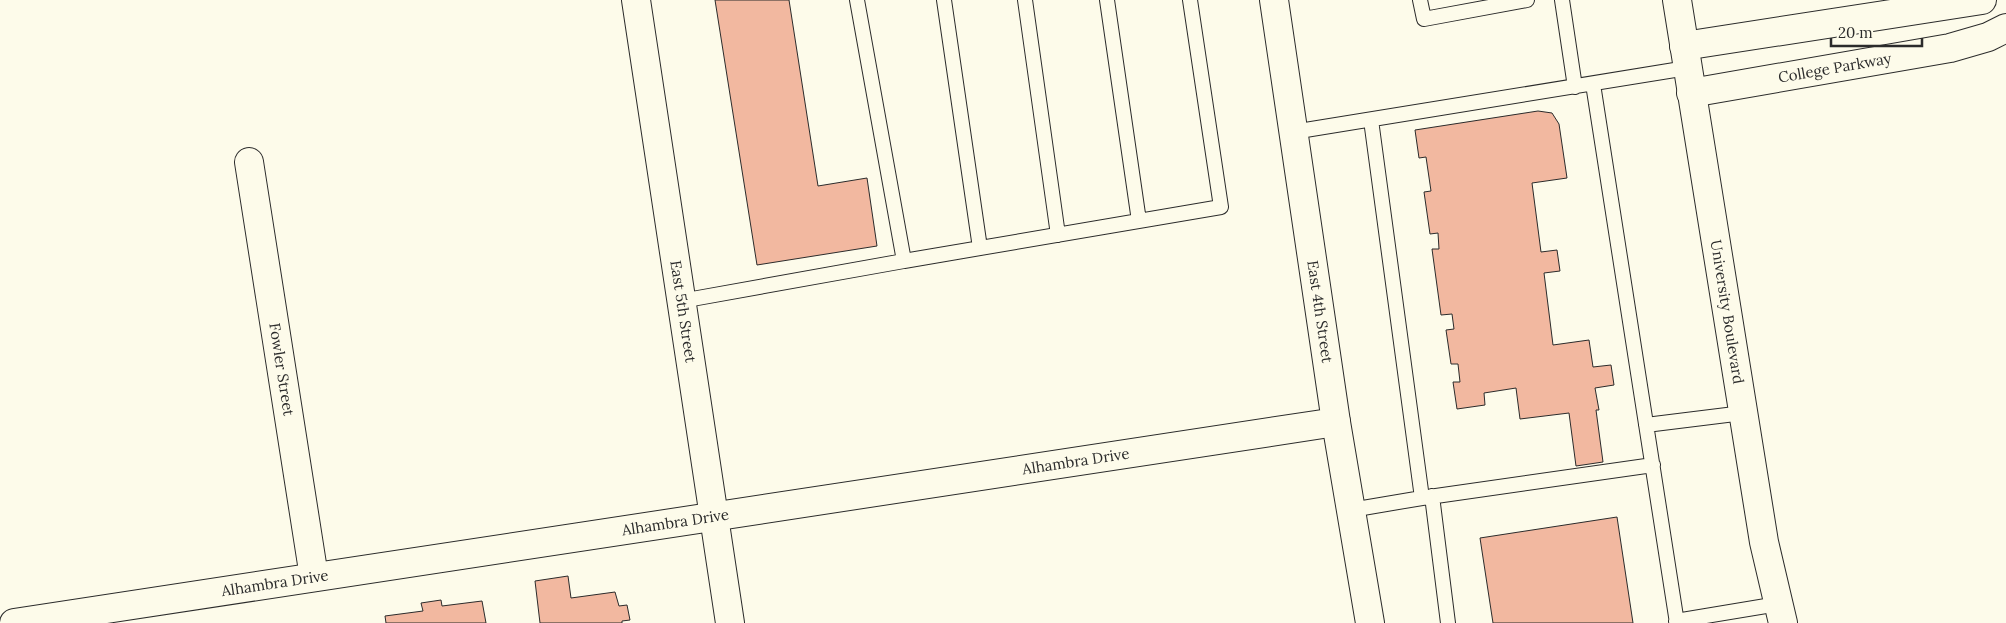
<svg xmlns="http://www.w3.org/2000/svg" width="2006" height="623" font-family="Lora,serif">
<rect width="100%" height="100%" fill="#fdfbea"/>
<path fill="#f2b8a0" stroke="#2b2b2b" d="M 715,0 L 789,0 L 818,186 L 867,178 L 877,246 L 757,265 Z
M 1538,111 L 1552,113 L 1559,124 L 1567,178 L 1532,183 L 1541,252 L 1557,250 L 1560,271 L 1544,273 L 1553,345 L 1589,340 L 1593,367 L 1611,365 L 1614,385 L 1595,388 L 1599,410 L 1596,410 L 1603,462 L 1576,466 L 1569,413 L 1520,419 L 1516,388 L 1484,393 L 1485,405 L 1457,409 L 1453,382 L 1460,382 L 1458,364 L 1451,364 L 1446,330 L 1454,329 L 1452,314 L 1441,315 L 1432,249 L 1439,249 L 1438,233 L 1430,234 L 1424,192 L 1431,191 L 1426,157 L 1419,158 L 1415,130 Z
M 1617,517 L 1633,623 L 1493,623 L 1480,538 Z
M 568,576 L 571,598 L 615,592 L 619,606 L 627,605 L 630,620 L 622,621 L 622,623 L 540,623 L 535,581 Z
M 441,600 L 442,606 L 482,601 L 486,623 L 386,623 L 385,616 L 423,611 L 421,603 Z"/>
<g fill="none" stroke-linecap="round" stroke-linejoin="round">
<g stroke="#2b2b2b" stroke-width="16">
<path id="lane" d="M 857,0 L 904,261 L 1221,207 L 1190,0
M 944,0 L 980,248
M 1025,0 L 1058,235
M 1107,0 L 1139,221
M 1420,0 L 1424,19 L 1527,0
M 1562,0 L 1575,87
M 1593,84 L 1677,623
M 1371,120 L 1422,498 L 1653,465
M 1293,132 L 1687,68
M 681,301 L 904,261
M 1646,425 L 1743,413
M 1432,496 L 1448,623
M 1351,510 L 1422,498
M 1676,621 L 1778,604"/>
</g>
<g stroke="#2b2b2b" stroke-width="30">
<g id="street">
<path id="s1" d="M 636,0 L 730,623"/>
<path id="s2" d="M 1274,0 L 1336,422 L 1370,623"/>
<path d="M 1684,46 L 1982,0"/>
<path id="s3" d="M 1691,93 L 1950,48 L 1988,37 L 2006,28"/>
<path id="s4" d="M 249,162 L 314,577"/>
<path id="s5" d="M 14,623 L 1336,422"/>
</g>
</g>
<g stroke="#2b2b2b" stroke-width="30">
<g id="secondary">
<path id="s6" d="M 1677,0 L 1764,542 L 1783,623"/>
</g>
</g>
<use href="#lane" stroke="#fdfbea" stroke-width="14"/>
<use href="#street" stroke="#fdfbea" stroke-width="28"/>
<use href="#secondary" stroke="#fdfbea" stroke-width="28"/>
</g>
<g text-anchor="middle" stroke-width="4" stroke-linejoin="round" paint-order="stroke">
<g font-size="15" fill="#2b2b2b" stroke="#fdfbea">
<text dy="5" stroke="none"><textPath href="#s3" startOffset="146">College Parkway</textPath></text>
<text dy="5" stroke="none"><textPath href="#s1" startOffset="315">East 5th Street</textPath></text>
<text dy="5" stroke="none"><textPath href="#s2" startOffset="315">East 4th Street</textPath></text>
<text dy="5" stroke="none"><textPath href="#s6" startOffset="316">University Boulevard</textPath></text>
<text dy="5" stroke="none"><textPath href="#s4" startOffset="210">Fowler Street</textPath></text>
<text dy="5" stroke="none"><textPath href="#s5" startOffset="1074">Alhambra Drive</textPath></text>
<text dy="5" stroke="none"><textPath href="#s5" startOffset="669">Alhambra Drive</textPath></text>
<text dy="5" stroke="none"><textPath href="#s5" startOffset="264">Alhambra Drive</textPath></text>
</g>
</g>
<path d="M1831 38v8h91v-8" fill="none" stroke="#2b2b2b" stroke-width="2.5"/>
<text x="1838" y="38" font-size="15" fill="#2b2b2b" stroke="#fdfbea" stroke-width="4" paint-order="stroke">20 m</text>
</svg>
